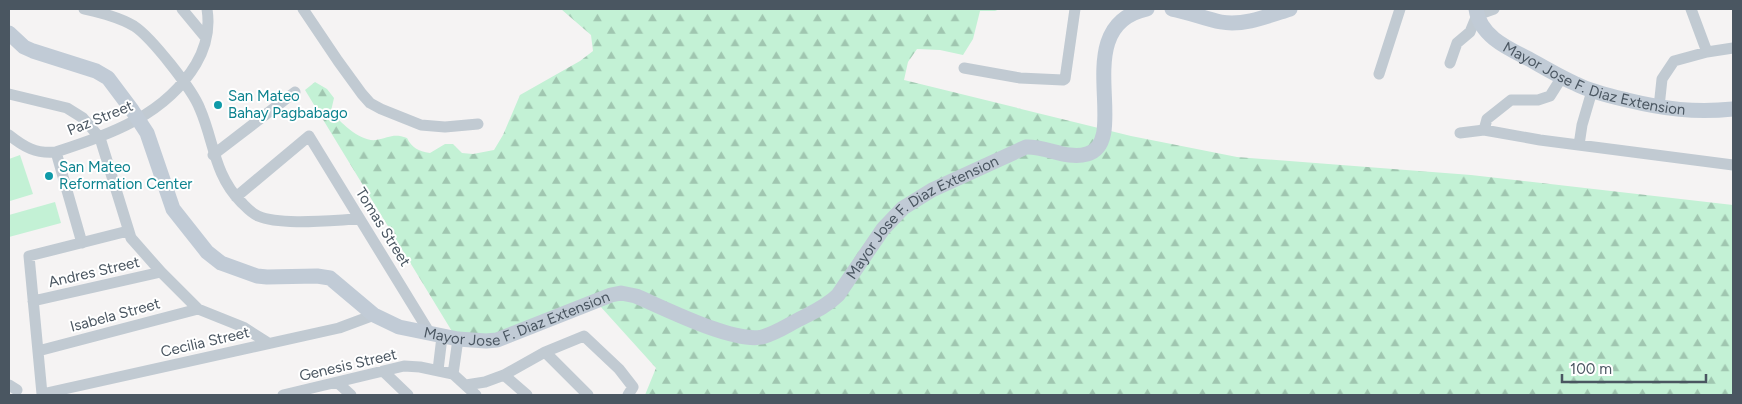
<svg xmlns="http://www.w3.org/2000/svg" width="1742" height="404" font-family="Figtree,sans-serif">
<defs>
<pattern id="forest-firs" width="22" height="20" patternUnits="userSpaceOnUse" patternTransform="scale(1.25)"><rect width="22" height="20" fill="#c3f1d5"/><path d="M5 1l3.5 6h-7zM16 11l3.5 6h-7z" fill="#a0c6b0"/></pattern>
</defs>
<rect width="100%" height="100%" fill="#f5f3f3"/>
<path fill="url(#forest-firs)" d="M 561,9 L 1000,9 L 995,11 L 980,11 L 973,39 L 963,55 L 940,50 L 917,49 L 908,62 L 904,80 L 1131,136 L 1237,157 L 1471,175 L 1733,205 L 1733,395 L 645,395 L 656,368 L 600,306 L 489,337 L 453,333 L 305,90 L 315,82 L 327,89 L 334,98 L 331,111 C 340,122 360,142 376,140 C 389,138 393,133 407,138 C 412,148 418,151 430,153 L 445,144 L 453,144 L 462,153 L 473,154 L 494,150 L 503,135 L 520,95 L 580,61 L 593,51 L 591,35 Z"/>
<path fill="#c3f1d5" d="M 20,155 L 33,194 L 10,201 L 9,159 Z
M 55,202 L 61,223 L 9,237 L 9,215 Z"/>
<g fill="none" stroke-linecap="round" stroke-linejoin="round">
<path stroke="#c1cad2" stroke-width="11" d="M 84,9 C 101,13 119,17 134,26 C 151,37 193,90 200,109 C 214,141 214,175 241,202 C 246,207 251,213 258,216 C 281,226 334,220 360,219
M 182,9 L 206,38
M 303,9 L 338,61 L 362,94 L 370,103 L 381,109 L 421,125 L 445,127 L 478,124
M 1691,9 L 1707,52
M 1450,63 L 1457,43 L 1470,32 L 1477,15 L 1494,9
M 964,68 L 1020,78 L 1063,80 L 1065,79 L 1075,9
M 1379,74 L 1400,9
M 9,94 L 67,108 L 83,118 L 100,138 L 131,238 L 161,272 L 198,309 L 243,327 L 268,343
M 1659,107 L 1662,79 L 1674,61 L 1707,52 L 1733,48
M 1484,130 L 1487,119 L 1511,100 L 1538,100 L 1550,96 L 1562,77
M 1460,133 L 1484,130 L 1540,140 L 1733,165
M 9,135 C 24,147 36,154 56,152 L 82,243
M 1579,145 L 1582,125 L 1592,91
M 56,152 C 110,134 165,116 196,64 C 206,47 210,28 207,9
M 213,155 L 295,92
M 236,197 L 309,136 L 431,335
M 128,231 L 29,256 L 42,394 L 339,328 L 374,315
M 33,301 L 161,272
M 38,351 L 198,309
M 545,352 L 588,395
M 438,370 L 442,337
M 383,371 L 408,395
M 453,374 L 458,339
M 504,375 L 527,395
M 338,383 L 351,395
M 9,385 L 17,390
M 466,385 L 485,382 L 504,375 L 545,352 L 584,336 L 619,369 L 633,387 L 628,395
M 283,395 L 404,366 L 420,367 L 453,374 L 476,395"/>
<g stroke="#c1cbd6" stroke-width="15">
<path d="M 1172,9 C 1189,12 1205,19 1221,22 C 1244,26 1268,16 1290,9"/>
<path id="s1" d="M 1476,9 C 1480,36 1507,48 1529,59 C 1545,68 1560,77 1576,84 C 1592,92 1610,96 1627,100 C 1664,109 1695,113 1733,109"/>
<path id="s2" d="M 9,33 L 24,47 L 33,51 L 96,71 L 108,78 L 132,110 L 147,133 L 173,209 L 207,252 L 221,263 L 257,276 L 267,277 L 317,276 L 330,278 L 374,315 L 399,327 L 458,339 L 486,341 L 497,340 L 611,295 L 621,293 L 636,296 C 664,308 733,343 762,337 C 774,334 785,327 796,321 C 811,313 826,307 838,295 L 883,229 L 903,208 L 932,190 L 1026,147 C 1046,146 1067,160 1087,154 C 1133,141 1066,26 1147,9"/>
</g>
</g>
<g fill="#0f9aa8" stroke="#fff" stroke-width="2">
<circle cx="218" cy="105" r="5"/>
<circle cx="49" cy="176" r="5"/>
</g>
<g text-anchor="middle" stroke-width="4" stroke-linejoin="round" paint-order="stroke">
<g font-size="15" fill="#4a5661" stroke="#fff">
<text dy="5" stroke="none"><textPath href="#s1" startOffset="145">Mayor Jose F. Diaz Extension</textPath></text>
<text transform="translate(100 118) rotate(-22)" y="5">Paz Street</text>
<text dy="5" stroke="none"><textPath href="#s2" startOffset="1114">Mayor Jose F. Diaz Extension</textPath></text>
<text transform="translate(383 227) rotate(58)" y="5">Tomas Street</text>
<text transform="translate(94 272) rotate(-13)" y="5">Andres Street</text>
<text dy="5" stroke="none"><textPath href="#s2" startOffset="650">Mayor Jose F. Diaz Extension</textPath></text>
<text transform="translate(115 315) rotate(-15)" y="5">Isabela Street</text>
<text transform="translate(205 342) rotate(-13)" y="5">Cecilia Street</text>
<text transform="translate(348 365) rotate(-13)" y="5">Genesis Street</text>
</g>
<g font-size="15" fill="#0d838f" stroke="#fff" text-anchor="start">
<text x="228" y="101">San Mateo<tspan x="228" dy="17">Bahay Pagbabago</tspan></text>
<text x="59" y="172">San Mateo<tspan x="59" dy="17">Reformation Center</tspan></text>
</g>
</g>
<rect width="1742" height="404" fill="none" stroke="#4a5661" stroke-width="20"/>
<path d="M1562 374v8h144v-8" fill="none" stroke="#4a5661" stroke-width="2.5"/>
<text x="1570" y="374" font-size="15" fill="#4a5661" stroke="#ffffff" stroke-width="4" paint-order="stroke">100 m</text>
</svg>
